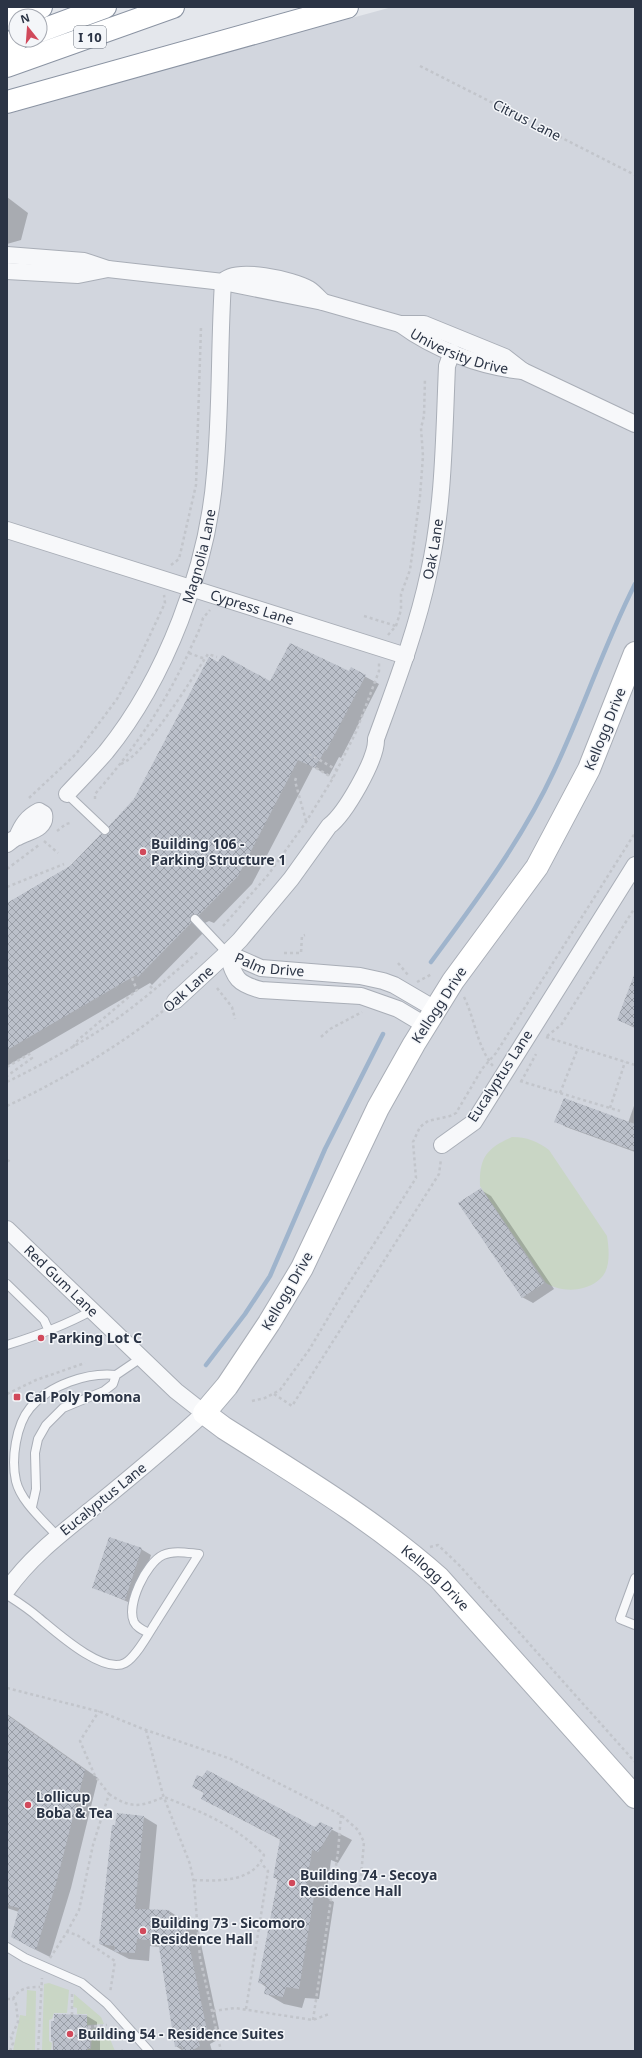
<svg xmlns="http://www.w3.org/2000/svg" width="642" height="2058" font-family="'Noto Sans',sans-serif">
<defs>
<pattern id="building-cross-hatch" width="8" height="8" patternUnits="userSpaceOnUse"><rect width="8" height="8" fill="#bbc0ca"/><path d="M0 0l8 8M0 8l8-8" fill="none" stroke="#989da6"/></pattern>
</defs>
<rect width="100%" height="100%" fill="#e4e7ec"/>
<path fill="#d2d6de" d="M 392,7 L 635,7 L 635,2051 L 7,2051 L 7,112 Z"/>
<path fill="#c9d6c5" d="M 512,1137 C 527,1137 537,1141 549,1150 L 607,1236 C 609,1249 611,1268 601,1278 C 587,1292 562,1293 546,1283 L 480,1186 C 479,1157 487,1148 512,1137 Z
M 49,1983 L 69,1990 L 67,2013 L 54,2013 L 52,2019 L 49,2020 L 49,2041 L 52,2043 L 51,2051 L 42,2051 L 44,1984 Z
M 27,1990 L 36,1991 L 35,2051 L 13,2051 L 20,2015 L 26,2016 Z
M 74,1994 L 101,2017 L 104,2024 L 87,2025 L 87,2014 L 77,2014 L 77,2008 L 73,2007 Z
M 105,2027 L 115,2051 L 88,2051 L 88,2049 L 91,2049 L 92,2029 Z"/>
<path fill="#0003" d="M 7,197 L 28,213 L 21,240 L 7,244 Z
M 219,663 L 270,682 L 350,672 L 351,669 L 379,684 L 341,758 L 339,757 L 329,776 L 313,767 L 252,884 L 214,923 L 209,921 L 205,923 L 203,929 L 205,931 L 152,985 L 150,983 L 7,1066 L 7,904 L 70,867 L 104,836 L 109,835 L 135,799 Z
M 635,974 L 635,1028 L 618,1020 Z
M 635,1103 L 635,1152 L 566,1127 L 556,1121 L 628,1123 Z
M 481,1190 L 491,1196 L 554,1289 L 533,1303 L 522,1297 Z
M 141,1549 L 151,1555 L 135,1605 L 93,1587 Z
M 7,1714 L 98,1778 L 71,1888 L 50,1957 L 26,1945 L 19,1912 L 7,1908 Z
M 193,1787 L 315,1829 L 321,1824 L 352,1840 L 338,1863 L 331,1860 L 326,1897 L 334,1902 L 319,1999 L 305,1998 L 302,2008 L 284,2004 L 265,1993 L 266,1987 L 259,1982 L 278,1880 L 274,1877 L 281,1840 L 202,1799 L 204,1793 Z
M 144,1817 L 157,1825 L 149,1911 L 169,1911 L 198,1930 L 221,2038 L 210,2044 L 212,2051 L 183,2051 L 176,2046 L 160,1947 L 150,1946 L 149,1961 L 129,1959 L 100,1944 Z
M 87,2016 L 97,2022 L 97,2033 L 100,2035 L 100,2051 L 53,2051 L 52,2022 Z"/>
<g fill="none" stroke-linecap="round" stroke-linejoin="round">
<path stroke="#9fb4cc" stroke-width="4.5" d="M 431,962 C 476,901 522,840 554,771 C 583,710 604,645 635,584
M 206,1365 L 245,1314 L 270,1276 L 325,1149 L 383,1034"/>
</g>
<path fill="url(#building-cross-hatch)" d="M 290,643 L 349,671 L 351,667 L 366,675 L 326,751 L 325,750 L 315,768 L 298,760 L 238,876 L 199,915 L 194,914 L 191,915 L 190,920 L 191,923 L 138,977 L 136,975 L 7,1050 L 7,903 L 70,866 L 101,834 L 106,835 L 109,833 L 109,826 L 134,799 L 209,657 L 218,662 L 222,655 L 270,681 Z
M 634,975 L 635,975 L 635,1027 L 617,1020 Z
M 564,1098 L 635,1124 L 635,1151 L 554,1122 Z
M 481,1188 L 544,1283 L 522,1298 L 458,1203 Z
M 109,1537 L 142,1548 L 125,1600 L 92,1588 Z
M 7,1715 L 85,1770 L 57,1880 L 36,1950 L 11,1937 L 19,1908 L 7,1905 Z
M 207,1770 L 315,1827 L 320,1822 L 333,1828 L 318,1852 L 312,1850 L 306,1888 L 315,1890 L 299,1989 L 286,1987 L 283,1997 L 264,1994 L 266,1984 L 258,1983 L 278,1878 L 273,1878 L 280,1839 L 201,1799 L 204,1792 L 192,1787 L 197,1775 L 202,1777 Z
M 117,1813 L 144,1816 L 135,1909 L 169,1910 L 173,1923 L 184,1921 L 207,2030 L 197,2036 L 200,2046 L 191,2051 L 184,2051 L 181,2046 L 175,2047 L 158,1941 L 137,1939 L 135,1953 L 114,1952 L 115,1946 L 99,1944 L 112,1825 L 115,1825 Z
M 54,2014 L 87,2015 L 87,2027 L 90,2028 L 90,2048 L 87,2048 L 87,2051 L 54,2051 L 54,2041 L 51,2041 L 51,2021 L 54,2021 Z"/>
<g fill="none" stroke-linecap="round" stroke-linejoin="round">
<g stroke="#a9aeb7" stroke-width="10">
<path id="lane" d="M 67,794 L 105,830
M 195,919 L 227,953
M 7,1284 L 44,1320 L 49,1331
M 7,1345 C 36,1336 64,1326 91,1311
M 32,1507 L 36,1489 L 35,1453 L 38,1439 L 46,1425 L 63,1408 L 104,1391 L 113,1384 L 116,1375
M 58,1537 C 44,1521 21,1502 16,1481 C 11,1459 16,1425 30,1408 C 49,1385 88,1372 116,1375 L 141,1358
M 635,1578 L 620,1619 L 635,1625
M 7,1595 C 18,1602 29,1609 39,1618 C 55,1631 103,1675 125,1663 C 136,1657 149,1633 156,1622 L 199,1554 C 188,1553 174,1550 163,1555 C 146,1563 126,1605 134,1622 C 137,1628 143,1630 149,1633
M 7,1947 L 25,1958 L 82,1983 L 107,2004 L 149,2051"/>
</g>
<g stroke="#a9aeb7" stroke-width="18">
<g id="street">
<path d="M 7,255 L 84,261 L 108,269 L 223,282 L 323,302 L 400,324 L 424,324 L 505,357 L 523,371 L 635,424"/>
<path d="M 7,271 L 78,275 L 108,269"/>
<path id="s1" d="M 400,324 C 434,349 480,367 523,371"/>
<path id="s2" d="M 7,530 L 406,656"/>
<path id="s3" d="M 67,794 C 80,780 94,766 106,752 C 166,678 208,567 215,473 C 221,410 219,345 223,282 C 234,266 294,280 309,289 C 314,292 319,298 323,302"/>
<path d="M 7,844 C 10,842 14,838 18,837 C 29,831 47,829 44,814 L 39,811 C 27,817 22,825 17,837"/>
<path d="M 227,953 C 235,977 235,983 261,990 L 361,996 L 398,1009 L 425,1025"/>
<path id="s4" d="M 227,953 L 261,968 L 360,976 L 383,981 L 394,985 L 435,1009"/>
<path id="s5" d="M 175,1001 L 227,953 L 240,940 L 291,879 L 329,826 C 345,814 377,759 376,739 C 396,684 417,629 429,572 C 444,505 444,434 447,366 L 452,352"/>
<path d="M 442,1145 L 474,1122 L 635,865"/>
<path id="s6" d="M 7,1229 L 176,1391 L 204,1413 C 169,1446 131,1477 93,1508 C 62,1533 30,1557 7,1590"/>
</g>
</g>
<g stroke="#a9aeb7" stroke-width="24">
<g id="secondary">
<path id="s7" d="M 635,653 L 589,769 L 537,867 L 453,981 L 414,1044 L 378,1108 L 302,1268 L 269,1323 L 227,1386 L 204,1413 L 224,1428 C 298,1475 374,1520 439,1578 L 635,1797"/>
</g>
</g>
<g stroke="#8b94a3" stroke-width="24">
<path id="highway" d="M 7,19 L 41,7
M 40,31 L 105,7
M 7,44 L 17,40
M 7,66 L 173,7
M 7,102 L 347,7"/>
</g>
<path stroke="#c2c5cb" stroke-width="2.5" stroke-dasharray="3 3" stroke-linecap="butt" d="M 420,66 L 635,175
M 171,565 L 179,559 L 196,485 L 201,327
M 364,616 L 396,626
M 388,635 L 396,626 L 401,610 L 401,594 L 410,570 L 420,496 L 423,456 L 421,428 L 424,416 L 425,378
M 189,653 L 205,659
M 309,754 L 337,770
M 121,764 C 148,752 190,681 208,654 L 217,657
M 316,768 L 333,778
M 296,778 L 295,781 L 306,821
M 29,798 L 76,754 L 117,699 L 135,667 L 165,603 L 164,595
M 95,799 L 95,794 C 132,752 164,706 188,654 C 193,642 200,631 203,618 L 210,610
M 57,831 L 66,824 L 70,823
M 44,841 L 58,853
M 7,869 L 39,845
M 7,887 L 64,864
M 223,926 L 268,875 L 306,822 L 333,778 L 356,732 L 379,671 L 379,663
M 284,953 L 301,953 L 302,936 L 305,935
M 398,963 L 408,975
M 417,982 L 432,974
M 150,986 L 154,990
M 217,988 L 232,1007 L 235,1019
M 464,997 C 475,1019 477,1047 493,1066
M 547,1036 L 561,1025 L 634,909
M 321,1037 L 330,1029 L 362,1012
M 546,1037 L 635,1065
M 73,1047 L 78,1040 L 137,990 L 132,978
M 7,1067 L 29,1054 L 32,1058 L 7,1076
M 520,1081 L 620,1111
M 7,1082 C 47,1062 86,1041 122,1015 C 149,995 174,973 199,951
M 521,1082 L 536,1054
M 560,1093 L 578,1048
M 7,1106 C 62,1080 116,1048 163,1011
M 610,1108 L 625,1062
M 7,1160 L 11,1162
M 7,1394 L 36,1380 L 85,1363
M 274,1394 L 292,1406 L 439,1174 L 441,1159
M 252,1401 L 265,1398 L 280,1390 L 309,1350 L 344,1291 L 416,1178 L 413,1142 L 420,1127 L 428,1121 L 450,1116 L 456,1113 L 482,1069 L 496,1053 L 635,833
M 430,1547 L 438,1545 L 459,1565 L 635,1762
M 7,1688 L 101,1712 L 143,1729 L 231,1759 L 341,1815 L 358,1830 L 364,1842 L 360,1887
M 146,1730 L 163,1795 L 190,1864 L 194,1883 L 200,1958 L 221,2051
M 109,1794 C 131,1809 140,1807 164,1797 C 200,1811 237,1826 264,1855 C 253,1883 218,1881 193,1880
M 67,1932 L 79,1910 L 93,1845 L 109,1794 L 95,1776 L 80,1741 L 99,1711
M 50,1958 L 67,1932 L 77,1935 L 115,1961 L 110,1993
M 7,1999 L 13,1999 C 19,1988 28,1987 40,1987
M 246,2009 L 268,1871 L 261,1863
M 213,2011 L 235,2008 L 313,2020 L 329,2014
M 72,2015 L 72,1991
M 313,2020 L 338,1852 L 341,1815
M 88,2027 L 107,2025
M 10,2051 L 13,2043 L 11,2037 L 18,2022 L 16,2004 L 13,1999
M 38,2051 L 42,1978
M 122,2051 L 123,2050"/>
<use href="#lane" stroke="#f7f8fa" stroke-width="8"/>
<use href="#street" stroke="#f7f8fa" stroke-width="16"/>
<use href="#secondary" stroke="#fff" stroke-width="22"/>
<use href="#highway" stroke="#fff" stroke-width="22"/>
</g>
<g fill="#d1495b" stroke="#f4f6f9" stroke-width="1.5">
<circle cx="143" cy="852" r="4"/>
<circle cx="41" cy="1338" r="4"/>
<rect x="13" y="1393" width="8" height="8" rx="2"/>
<circle cx="28" cy="1805" r="4"/>
<circle cx="292" cy="1883" r="4"/>
<circle cx="143" cy="1931" r="4"/>
<circle cx="70" cy="2034" r="4"/>
</g>
<g text-anchor="middle" stroke-width="3" stroke-linejoin="round" paint-order="stroke">
<rect fill="#f4f6f9" stroke="#676e7b" stroke-width="1" x="74" y="26" width="32" height="22" rx="3"/>
<g font-size="13" font-weight="bold" fill="#2b3445">
<text x="90" y="42">I 10</text>
</g>
<g font-size="14" fill="#2b3445" stroke="#f4f6f9">
<text transform="translate(527 120) rotate(27)" y="5">Citrus Lane</text>
<text dy="5" stroke="none"><textPath href="#s1" startOffset="66">University Drive</textPath></text>
<text dy="5" stroke="none"><textPath href="#s5" startOffset="533">Oak Lane</textPath></text>
<text dy="5" stroke="none"><textPath href="#s3" startOffset="276">Magnolia Lane</textPath></text>
<text dy="5" stroke="none"><textPath href="#s2" startOffset="257">Cypress Lane</textPath></text>
<text transform="translate(605 729) rotate(-68)" y="5">Kellogg Drive</text>
<text dy="5" stroke="none"><textPath href="#s4" startOffset="45">Palm Drive</textPath></text>
<text transform="translate(188 989) rotate(-42)" y="5">Oak Lane</text>
<text transform="translate(439 1005) rotate(-57)" y="5">Kellogg Drive</text>
<text transform="translate(500 1076) rotate(-57)" y="5">Eucalyptus Lane</text>
<text dy="5" stroke="none"><textPath href="#s6" startOffset="75">Red Gum Lane</textPath></text>
<text transform="translate(287 1291) rotate(-60)" y="5">Kellogg Drive</text>
<text transform="translate(103 1499) rotate(-39)" y="5">Eucalyptus Lane</text>
<text dy="5" stroke="none"><textPath href="#s7" startOffset="1162">Kellogg Drive</textPath></text>
</g>
<g font-size="14" font-weight="bold" fill="#2b3445" stroke="#f4f6f9" text-anchor="start">
<text x="151" y="849">Building 106 -<tspan x="151" dy="16">Parking Structure 1</tspan></text>
<text x="49" y="1343">Parking Lot C</text>
<text x="25" y="1402">Cal Poly Pomona</text>
<text x="36" y="1802">Lollicup<tspan x="36" dy="16">Boba &amp; Tea</tspan></text>
<text x="300" y="1880">Building 74 - Secoya<tspan x="300" dy="16">Residence Hall</tspan></text>
<text x="151" y="1928">Building 73 - Sicomoro<tspan x="151" dy="16">Residence Hall</tspan></text>
<text x="78" y="2039">Building 54 - Residence Suites</text>
</g>
</g>
<rect width="642" height="2058" fill="none" stroke="#2b3445" stroke-width="16"/>
<g transform="translate(28 28) rotate(343)"><circle r="19" fill="#f4f6f9" stroke="#a4a8b1"/>
<path d="M0-3L7 15L0 10L-7 15Z" fill="#d1495b"/>
<text y="-6" font-size="11" font-weight="bold" text-anchor="middle" fill="#2b3445">N</text>
</g>
</svg>
